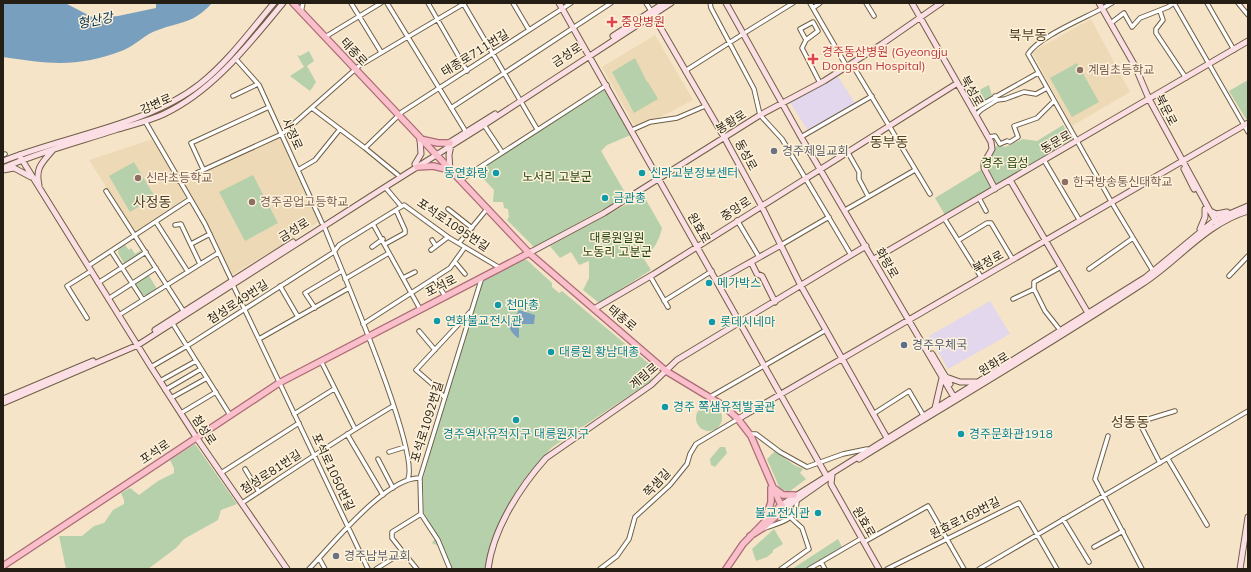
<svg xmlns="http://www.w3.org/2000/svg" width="1251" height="572" font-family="Mulish,'Noto Sans KR',sans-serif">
<rect width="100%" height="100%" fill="#f5e4c7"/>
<path fill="#e2d7ec" d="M 837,75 L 855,103 L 808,131 L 790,102 Z
M 990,301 L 1010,334 L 948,369 L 929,336 Z"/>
<path fill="#edd9b5" d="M 1091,19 L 1130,92 L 1072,126 L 1032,52 Z
M 655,35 L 693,100 L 655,120 L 650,120 L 638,126 L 634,125 L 602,67 Z
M 153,139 L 185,196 L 184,199 L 137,231 L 134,230 L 89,160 Z
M 277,139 L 281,139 L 320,221 L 232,275 L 207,224 L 183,183 L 184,180 Z"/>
<path fill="#b5d0ab" d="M 309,51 L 314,61 L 307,66 L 316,82 L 310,91 L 290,76 L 304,67 L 297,55 L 300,56 Z
M 635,58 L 647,82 L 648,82 L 658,99 L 634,113 L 612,72 Z
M 1077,63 L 1099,102 L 1072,117 L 1050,78 Z
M 1248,80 L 1248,118 L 1246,119 L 1229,91 Z
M 989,85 L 992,96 L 973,105 L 968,96 Z
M 607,88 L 633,134 L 607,145 L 601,151 L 627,196 L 534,247 L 507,220 L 509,217 L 508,209 L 504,208 L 503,202 L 493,202 L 494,190 L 479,174 L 480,171 L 522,140 Z
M 1063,125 L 1072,140 L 945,215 L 935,198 L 984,168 L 997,145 L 1005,147 L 1023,139 L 1037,141 Z
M 134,162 L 155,197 L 130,212 L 109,176 Z
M 253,175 L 278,223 L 245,241 L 219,192 Z
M 645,198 L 662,228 C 659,241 654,249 644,259 L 651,270 L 599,303 L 583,290 L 589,278 L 589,261 L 579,265 L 571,252 L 560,258 L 550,246 L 631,202 L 634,205 Z
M 125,245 L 129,250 L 131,248 L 135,254 L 141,250 L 142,253 L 124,263 L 118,253 L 119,248 Z
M 522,260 L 527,260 L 552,283 L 552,287 L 559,293 L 562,291 L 654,368 L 651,381 L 551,448 L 520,486 L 491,541 L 486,569 L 453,569 L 440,540 L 441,544 L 436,545 L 432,543 L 435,539 L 428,529 L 430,525 L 437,536 L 424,513 L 423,479 L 444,402 L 482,281 Z
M 148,274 L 157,289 L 148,295 L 143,295 L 135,283 Z
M696 418a13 13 0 1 1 26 0a13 13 0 1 1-26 0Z
M 195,444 L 237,504 L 221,510 L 218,520 L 184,539 L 176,548 L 148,569 L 66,569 L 59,536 L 82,536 L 94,526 L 104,523 L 113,510 L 124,504 L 124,500 L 121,493 L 130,488 L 139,495 L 158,481 L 174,473 L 174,468 L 170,460 Z
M 720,447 L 725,447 L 727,453 L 715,467 L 711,465 L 710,459 Z
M 775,451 L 794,465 L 803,469 L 800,473 L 806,479 L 789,492 L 780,489 L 767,459 Z
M 774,529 L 783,544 L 773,550 L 773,552 L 767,557 L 756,561 L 752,549 Z
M 838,539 L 842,547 L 805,569 L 792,569 Z"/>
<path fill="#799fbf" d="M 3,3 L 65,3 L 94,18 L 118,16 L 156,8 L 156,3 L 212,3 C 193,24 182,21 158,30 C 145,34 136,45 124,50 C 78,68 50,64 3,57 Z
M 519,310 L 535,315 L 534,324 L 519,324 L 519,338 C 515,337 507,328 510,323 C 512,319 517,315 519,310 Z"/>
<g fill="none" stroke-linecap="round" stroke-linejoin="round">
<g stroke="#6e5f46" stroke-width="5.5">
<path id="street" d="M 351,3 L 381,52
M 387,3 L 466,132
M 428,3 L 467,71
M 463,3 L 537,129
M 513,3 L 529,30
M 646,3 L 651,11
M 710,3 L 711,8 L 754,89 L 760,115 L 782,139 L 851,255
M 810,3 L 847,67
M 866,3 L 874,16
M 1112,3 C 1091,16 1040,35 1028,54 L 1112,203 L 1153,271
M 1174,3 L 1248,132
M 1207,3 L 1234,50
M 1238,3 L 1248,15
M 813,8 L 820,3
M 1160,11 L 1163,20 L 1156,29 L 1156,33 L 1186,78
M 301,12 L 303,3
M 1111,23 L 1124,13 L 1132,27 L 1140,18 L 1168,7 L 1174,3
M 746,32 L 793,3
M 325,37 L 381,3
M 806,40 L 818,31 L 813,22 L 800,29 L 806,40 L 802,48 L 820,83
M 235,58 L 259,85 L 322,223
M 852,64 L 930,194
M 685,71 L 743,34
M 233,96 L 258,84
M 995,96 L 997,100 L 1005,99 L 1024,92 L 1036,94 L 1047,88
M 312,108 L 365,148 L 398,175
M 451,108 L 611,3
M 972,110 L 1038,73
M 976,115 L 981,110 L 997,100
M 145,121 L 205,224 L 232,281
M 484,125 L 502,152
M 632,130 L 650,122 L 677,118 L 705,106
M 801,137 L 872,96
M 989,137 L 995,136 L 1000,144 L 1007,141 L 1010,142 L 1018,137 L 1014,126 L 1037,118 L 1054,101
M 365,148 L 402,112 L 571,3
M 847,151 L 859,172 L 859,179 L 868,196
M 3,155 L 5,154
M 1044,160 L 1080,221
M 203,169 L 191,143 L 269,107
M 298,170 L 315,160 L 340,129
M 460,180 L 607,85
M 179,181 L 282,134 L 359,66 L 465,3
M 385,187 L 401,206
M 106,191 L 184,312
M 979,198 L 986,211
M 448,209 L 472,228
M 847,209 L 915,170
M 944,218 L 981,277
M 737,220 L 759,257
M 156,222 L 188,272
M 373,224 L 420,309
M 175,225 L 181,224 L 200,264
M 324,226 C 339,265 420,450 408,479
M 432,240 L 436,246
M 959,240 L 987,223 L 991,223 L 1013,260
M 459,243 L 487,209
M 191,244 L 210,234
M 385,244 L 405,233 L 405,230 L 396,210
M 781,245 L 829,217
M 372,247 L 383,239
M 431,250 L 448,237
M 111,251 L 143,300
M 455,262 L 465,274
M 88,266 L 190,199
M 1089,269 L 1133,238
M 650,276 L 668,307
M 1229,276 L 1248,256
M 403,278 L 415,272
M 434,278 L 445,296
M 345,279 L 389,253
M 98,283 L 146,252
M 233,285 L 368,569
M 280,286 L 298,317
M 1034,289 L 1034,282 L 1061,267
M 108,299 L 156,268
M 1013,299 L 1034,289 L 1045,311 L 1060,330
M 664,301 L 712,271
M 315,308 L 305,293 L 342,271
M 119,315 L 218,253
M 87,318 L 67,286 L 91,271
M 173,324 L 230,415
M 363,324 L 450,268 L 465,247
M 419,331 L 435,350
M 259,339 L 349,288
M 321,361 L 355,429
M 151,367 L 187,346 L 334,252 L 339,245 L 404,205 L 448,237 L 500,268
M 160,381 L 196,361
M 165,390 L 201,369
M 444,397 L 431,383 L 416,370 L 470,312
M 710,397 L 826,330
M 171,398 L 207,378
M 181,413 L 216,392
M 294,414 L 334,389
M 873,414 L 909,391 L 923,415
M 347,434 L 383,495
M 749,434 L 756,434 L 780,452 L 807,467 L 843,454 L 867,449
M 1108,436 L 1095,479 L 1142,569
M 389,452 L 405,447
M 378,459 L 393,488
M 1168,459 L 1207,525
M 1160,463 L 1139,422 L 1175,411
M 245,469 L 259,492
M 221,473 L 299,423
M 242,503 C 292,470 341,437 393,406
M 1063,519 L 1089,562
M 765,528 C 782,522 797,520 797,500
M 864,542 L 928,506 L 964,569
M 1094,547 L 1123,531
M 403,552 L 392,538 L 392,532 L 421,514
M 319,558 L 325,569
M 821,562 L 825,569
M 309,569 C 331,546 387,476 420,478
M 376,569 L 403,552 L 417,569
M 450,569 L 438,540 L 421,514 L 420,478 L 482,277
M 600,569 L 617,556 L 629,539 L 635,517 L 670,485 L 687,464 L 690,454 L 696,444 L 738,419
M 781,569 L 809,549 L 802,528 L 790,517
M 809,569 L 862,538
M 887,569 L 1019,503 L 1057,569
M 979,569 L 1248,411"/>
</g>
<g stroke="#6e5f46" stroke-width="7">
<path id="secondary" d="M 559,3 L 826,475
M 726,3 L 801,137 L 955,399
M 912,3 L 991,142 L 992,149 L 984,163 L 984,168 L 995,189
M 1099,3 L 1135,66 L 1149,99 L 1216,222
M 652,13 L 724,137 L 761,205 L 801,286 L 887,438
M 613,36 L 664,3
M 447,144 L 495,114
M 19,155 L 151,367 L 196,437 L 287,569
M 3,161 C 65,136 148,125 200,84 C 229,61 251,30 274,3
M 415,164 L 421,154 L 420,139
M 3,168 C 39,152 78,142 115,130 C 131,125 149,121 164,114 C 213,91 249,44 283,3
M 1184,169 L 1194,189
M 3,170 L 14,168 L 31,177
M 450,171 L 449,155 L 451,145
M 1010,180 L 1088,313
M 39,185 C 35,168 42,163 52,151
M 1210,211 L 1216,214 L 1227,212
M 1200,229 L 1205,217 L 1205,209
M 529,253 L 604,213 L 760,115 L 824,81 L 882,44 L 941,3
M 874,259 L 1248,41
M 751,262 L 757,274 L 762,276 L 775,302
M 717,281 L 781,245
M 594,309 L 654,274 L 956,84
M 155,330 L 293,242
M 932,354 L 950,384
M 946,377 L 960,382 L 976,382
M 3,399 L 93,361
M 3,403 L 138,345 L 390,184 L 484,125 L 671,3
M 935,408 L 942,378
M 738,419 L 1248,123
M 859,459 C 953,401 1049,345 1142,284 C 1179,260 1205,224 1248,211
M 832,475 L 831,484 L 879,569
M 781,505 L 1146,277 L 1215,220 L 1248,206
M 784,509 L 828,478
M 488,569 C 493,529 520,487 546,458 L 651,385 L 677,360 L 866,246
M 1240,569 L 1248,517"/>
</g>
<g stroke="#ac6b75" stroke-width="8">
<path id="primary" d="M 293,3 L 529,253 L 666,371 L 724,406 L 738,419 L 751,436 L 779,501 L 784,509 L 763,528 L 750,536
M 420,139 L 438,143 L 450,143
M 417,167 L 433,166 L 450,170
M 775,489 L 783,495 L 794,495
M 766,517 L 771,502 L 771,488
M 3,566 L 279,383 L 529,253
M 726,569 L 743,544 L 781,505"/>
</g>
<use href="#street" stroke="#fff" stroke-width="3.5"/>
<use href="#secondary" stroke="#fcdfe5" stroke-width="5"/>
<use href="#primary" stroke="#f9bfcb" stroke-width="5.5"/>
</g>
<g fill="#e0444e" stroke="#fff2db" stroke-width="1.5">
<path d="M610 16h4v4h4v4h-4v4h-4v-4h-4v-4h4z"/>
<path d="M811 53h4v4h4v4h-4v4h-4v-4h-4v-4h4z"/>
</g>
<g fill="#8d6e63" stroke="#fff2db" stroke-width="1.5">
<circle cx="1080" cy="70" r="4"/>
<circle cx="138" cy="178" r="4"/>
<circle cx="1065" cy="182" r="4"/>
<circle cx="252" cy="202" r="4"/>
</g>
<g fill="#6b7280" stroke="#fff2db" stroke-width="1.5">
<circle cx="774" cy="151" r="4"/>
<circle cx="336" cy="556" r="4"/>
</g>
<g fill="#0f9aa8" stroke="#fff2db" stroke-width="1.5">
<circle cx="496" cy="173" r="4"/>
<circle cx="642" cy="173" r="4"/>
<circle cx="605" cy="198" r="4"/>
<circle cx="709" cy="283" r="4"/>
<circle cx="498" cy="305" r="4"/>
<circle cx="437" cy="321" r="4"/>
<circle cx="712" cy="322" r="4"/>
<circle cx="551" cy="352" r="4"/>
<circle cx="665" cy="407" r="4"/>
<circle cx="516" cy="420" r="4"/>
<circle cx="961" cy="434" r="4"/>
<circle cx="818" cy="513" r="4"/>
</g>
<circle fill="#5c6f8a" stroke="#fff2db" stroke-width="1.5" cx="904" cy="345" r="4"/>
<g text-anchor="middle" stroke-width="3" stroke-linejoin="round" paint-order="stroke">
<g font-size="12" fill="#be3a42" stroke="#fff2db" text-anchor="start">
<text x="621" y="26">중앙병원</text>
<text x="822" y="56">경주동산병원 (Gyeongju<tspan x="822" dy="14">Dongsan Hospital)</tspan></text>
</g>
<g font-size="12" fill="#241e14" stroke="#fff2db">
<text transform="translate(354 52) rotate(47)" y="4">태종로</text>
<text transform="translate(475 53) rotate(-32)" y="4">태종로711번길</text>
<text transform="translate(567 55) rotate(-33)" y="4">금성로</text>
<text transform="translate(972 91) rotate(60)" y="4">북성로</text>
<text transform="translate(156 104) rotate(-24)" y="4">강변로</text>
<text transform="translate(1166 110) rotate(63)" y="4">북문로</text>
<text transform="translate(731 122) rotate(-32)" y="4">봉황로</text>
<text transform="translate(292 134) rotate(65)" y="4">사정로</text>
<text transform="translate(1056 142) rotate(-30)" y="4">동문로</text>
<text transform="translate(746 155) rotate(62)" y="4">동성로</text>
<text transform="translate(736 209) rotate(-33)" y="4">중앙로</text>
<text transform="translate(453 225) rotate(34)" y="4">포석로1095번길</text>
<text transform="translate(699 228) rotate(60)" y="4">원효로</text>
<text transform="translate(294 230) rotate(-32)" y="4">금성로</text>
<text transform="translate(988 262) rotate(-29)" y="4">북정로</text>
<text transform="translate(887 263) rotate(60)" y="4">화랑로</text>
<text transform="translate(441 286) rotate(-27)" y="4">포석로</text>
<text transform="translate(238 302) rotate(-33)" y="4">첨성로49번길</text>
<text transform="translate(622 318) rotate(40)" y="4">태종로</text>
<text transform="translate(994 364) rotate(-32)" y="4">원화로</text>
<text transform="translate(644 376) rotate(-40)" y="4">계림로</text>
<text transform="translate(427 422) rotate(-73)" y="4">포석로1092번길</text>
<text transform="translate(204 430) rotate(56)" y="4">첨성로</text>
<text transform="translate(155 452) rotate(-34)" y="4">포석로</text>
<text transform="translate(271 472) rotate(-33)" y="4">첨성로81번길</text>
<text transform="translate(333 472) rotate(65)" y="4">포석로1050번길</text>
<text transform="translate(657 483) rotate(-47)" y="4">쪽샘길</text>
<text transform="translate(965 518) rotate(-27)" y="4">원효로169번길</text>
<text transform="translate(864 522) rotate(60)" y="4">원효로</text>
</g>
<g font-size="12" fill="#785e54" stroke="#fff2db" text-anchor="start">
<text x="1088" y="74">계림초등학교</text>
<text x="146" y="182">신라초등학교</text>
<text x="1073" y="186">한국방송통신대학교</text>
<text x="260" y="206">경주공업고등학교</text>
</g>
<g font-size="12" fill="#5b616d" stroke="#fff2db" text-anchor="start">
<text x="782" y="155">경주제일교회</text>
<text x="344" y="560">경주남부교회</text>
</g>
<g font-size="12" fill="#183d04" stroke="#fff2db">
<text x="1005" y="167">경주 읍성</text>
<text x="557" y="181">노서리 고분군</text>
<text x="617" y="242">대릉원일원<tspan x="617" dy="14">노동리 고분군</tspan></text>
</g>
<g font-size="12" fill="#0d838f" stroke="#fff2db" text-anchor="start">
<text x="488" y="177" text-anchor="end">동연화랑</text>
<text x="650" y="177">신라고분정보센터</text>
<text x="613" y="202">금관총</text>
<text x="717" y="287">메가박스</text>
<text x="506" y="309">천마총</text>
<text x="445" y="325">연화불교전시관</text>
<text x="720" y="326">롯데시네마</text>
<text x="559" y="356">대릉원 황남대총</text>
<text x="673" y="411">경주 쪽샘유적발굴관</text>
<text x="516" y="438" text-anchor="middle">경주역사유적지구 대릉원지구</text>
<text x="969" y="438">경주문화관1918</text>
<text x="810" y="517" text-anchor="end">불교전시관</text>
</g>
<g font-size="12" fill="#4e5e75" stroke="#fff2db" text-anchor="start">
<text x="912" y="349">경주우체국</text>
</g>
<g font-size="13" font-style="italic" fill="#023353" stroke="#fff2db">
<text transform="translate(95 20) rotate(-12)" y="5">형산강</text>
</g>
<g font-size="14" fill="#50432a" stroke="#fff2db">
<text x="1028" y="40">북부동</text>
<text x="889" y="147">동부동</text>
<text x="152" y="207">사정동</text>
<text x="1130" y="427">성동동</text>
</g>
</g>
<rect width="1251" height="572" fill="none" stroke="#241e14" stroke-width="8"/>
</svg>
